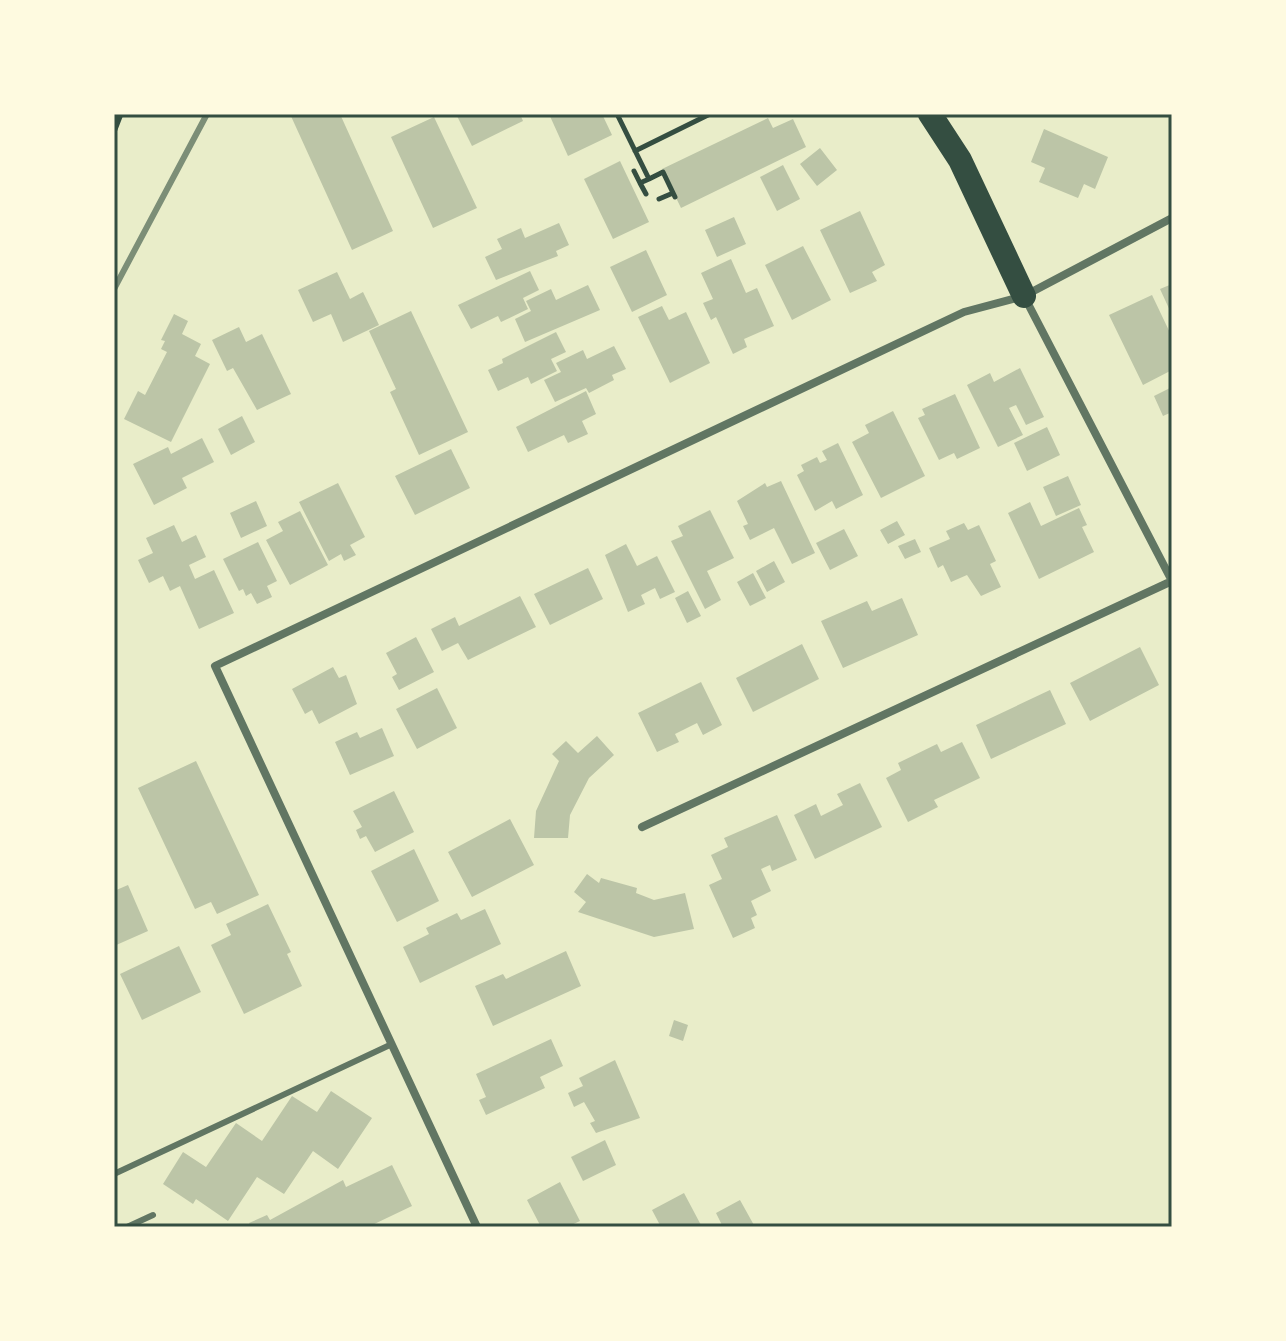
<svg xmlns="http://www.w3.org/2000/svg" width="1286" height="1341" font-family="Overpass,sans-serif">
<rect width="100%" height="100%" fill="#e9edc9"/>
<path fill="#bcc5a7" d="M 290,114 L 340,114 L 393,231 L 352,250 Z
M 456,114 L 520,114 L 523,121 L 472,146 Z
M 549,114 L 602,114 L 612,135 L 568,156 Z
M 434,117 L 477,208 L 433,228 L 391,137 Z
M 768,118 L 773,128 L 793,119 L 806,147 L 681,208 L 662,169 Z
M 1044,129 L 1108,157 L 1095,189 L 1084,184 L 1078,198 L 1039,182 L 1045,168 L 1031,162 Z
M 820,148 L 837,170 L 817,186 L 800,164 Z
M 620,161 L 649,222 L 613,239 L 584,179 Z
M 783,165 L 800,199 L 777,211 L 760,177 Z
M 860,211 L 885,265 L 872,272 L 877,281 L 850,293 L 820,230 Z
M 734,217 L 746,244 L 717,257 L 705,230 Z
M 559,223 L 569,245 L 556,251 L 558,256 L 496,280 L 485,257 L 502,249 L 497,239 L 521,228 L 525,238 Z
M 803,246 L 831,300 L 792,320 L 765,265 Z
M 646,250 L 667,295 L 632,312 L 610,267 Z
M 731,259 L 746,293 L 757,288 L 774,326 L 744,339 L 747,347 L 733,354 L 716,317 L 711,320 L 703,303 L 713,299 L 701,273 Z
M 530,271 L 539,290 L 523,298 L 528,309 L 501,322 L 498,316 L 471,329 L 458,305 Z
M 337,272 L 350,299 L 363,292 L 379,325 L 343,342 L 331,314 L 313,322 L 298,290 Z
M 1172,284 L 1172,315 L 1160,289 Z
M 588,285 L 600,310 L 525,342 L 515,319 L 531,311 L 526,301 L 551,289 L 556,300 Z
M 1152,295 L 1172,337 L 1172,370 L 1143,385 L 1109,315 Z
M 662,306 L 669,320 L 686,312 L 710,363 L 670,383 L 638,317 Z
M 411,311 L 468,432 L 419,455 L 390,392 L 396,389 L 369,331 Z
M 174,314 L 188,321 L 182,334 L 201,344 L 195,356 L 210,364 L 171,442 L 124,419 L 138,391 L 145,395 L 167,352 L 161,349 L 165,341 L 161,340 Z
M 239,327 L 246,342 L 262,334 L 291,394 L 257,410 L 233,368 L 227,371 L 212,340 Z
M 556,332 L 566,352 L 551,359 L 557,371 L 531,384 L 528,377 L 498,391 L 488,370 L 503,363 L 502,359 Z
M 614,346 L 626,369 L 612,375 L 614,380 L 589,393 L 586,388 L 555,402 L 544,380 L 561,372 L 556,363 L 583,350 L 587,359 Z
M 1020,368 L 1044,417 L 1026,425 L 1016,405 L 1009,408 L 1023,435 L 998,447 L 967,385 L 990,373 L 994,382 Z
M 1172,387 L 1172,412 L 1163,416 L 1154,396 Z
M 586,391 L 596,414 L 582,421 L 588,434 L 568,443 L 564,435 L 528,452 L 516,427 Z
M 955,394 L 980,448 L 957,459 L 954,453 L 939,460 L 918,418 L 925,415 L 922,409 Z
M 893,411 L 925,476 L 881,498 L 852,442 L 869,433 L 865,425 Z
M 242,416 L 255,442 L 231,455 L 218,429 Z
M 1047,427 L 1060,455 L 1027,471 L 1014,443 Z
M 202,438 L 214,462 L 182,478 L 187,488 L 154,505 L 133,464 L 168,447 L 171,454 Z
M 838,443 L 863,495 L 836,509 L 832,501 L 815,511 L 797,475 L 804,471 L 801,465 L 817,457 L 820,463 L 827,460 L 822,451 Z
M 451,449 L 470,488 L 415,515 L 395,476 Z
M 1068,476 L 1081,505 L 1056,516 L 1043,487 Z
M 781,481 L 815,553 L 792,564 L 774,528 L 750,540 L 743,526 L 748,524 L 737,501 L 765,483 L 767,487 Z
M 338,483 L 365,537 L 350,545 L 356,555 L 344,561 L 341,554 L 329,561 L 299,502 Z
M 256,501 L 267,526 L 241,538 L 230,513 Z
M 1030,502 L 1041,526 L 1079,508 L 1087,525 L 1082,527 L 1094,552 L 1039,579 L 1008,513 Z
M 710,510 L 734,558 L 707,571 L 721,600 L 705,609 L 671,541 L 683,536 L 678,526 Z
M 300,511 L 328,565 L 290,585 L 266,540 L 283,531 L 278,522 Z
M 897,521 L 905,535 L 888,544 L 880,530 Z
M 964,523 L 968,530 L 979,525 L 996,561 L 990,564 L 1001,587 L 981,596 L 967,575 L 951,582 L 943,565 L 938,568 L 929,548 L 950,539 L 946,531 Z
M 174,525 L 182,542 L 196,535 L 206,557 L 189,565 L 195,579 L 214,570 L 234,613 L 199,629 L 180,586 L 170,591 L 163,576 L 149,583 L 138,560 L 153,553 L 146,538 Z
M 844,529 L 858,556 L 830,570 L 816,543 Z
M 915,539 L 921,552 L 905,559 L 898,546 Z
M 258,542 L 277,581 L 267,586 L 272,597 L 257,604 L 251,593 L 246,596 L 243,589 L 239,591 L 223,559 Z
M 626,544 L 637,566 L 657,556 L 675,592 L 660,599 L 655,588 L 641,595 L 645,604 L 628,612 L 605,555 Z
M 774,561 L 785,582 L 767,592 L 756,571 Z
M 588,568 L 603,599 L 550,625 L 534,594 Z
M 753,573 L 766,598 L 750,606 L 737,582 Z
M 688,591 L 701,616 L 687,623 L 675,598 Z
M 520,596 L 536,627 L 468,660 L 458,643 L 442,651 L 431,629 L 455,617 L 459,626 Z
M 902,598 L 918,635 L 843,668 L 821,621 L 867,601 L 872,611 Z
M 416,637 L 434,672 L 399,690 L 392,677 L 397,674 L 386,653 Z
M 802,644 L 819,679 L 753,712 L 736,678 Z
M 1140,647 L 1159,685 L 1090,721 L 1070,683 Z
M 333,667 L 339,678 L 346,675 L 357,704 L 319,724 L 312,710 L 305,714 L 292,689 Z
M 701,682 L 722,725 L 703,735 L 697,723 L 675,734 L 679,742 L 657,752 L 638,713 Z
M 437,688 L 457,728 L 417,749 L 396,709 Z
M 1050,690 L 1066,724 L 991,759 L 976,725 Z
M 382,728 L 394,756 L 350,775 L 335,742 L 357,732 L 360,738 Z
M 597,736 L 614,755 L 589,778 L 570,815 L 568,838 L 534,838 L 536,811 L 559,761 L 552,754 L 566,741 L 578,753 Z
M 962,742 L 980,778 L 934,800 L 938,807 L 908,822 L 886,778 L 901,770 L 898,763 L 937,744 L 941,752 Z
M 196,761 L 259,895 L 217,914 L 211,902 L 195,909 L 138,788 Z
M 860,783 L 882,827 L 815,859 L 794,815 L 816,804 L 821,816 L 843,805 L 837,794 Z
M 394,791 L 414,832 L 375,852 L 366,836 L 360,839 L 356,830 L 362,827 L 353,811 Z
M 777,815 L 797,860 L 772,871 L 770,865 L 761,869 L 771,891 L 751,901 L 757,915 L 751,918 L 755,928 L 733,938 L 709,885 L 722,879 L 711,855 L 728,847 L 724,838 Z
M 510,819 L 534,865 L 472,897 L 448,852 Z
M 414,849 L 439,901 L 397,922 L 371,871 Z
M 587,874 L 599,883 L 601,878 L 637,888 L 636,893 L 654,900 L 685,893 L 694,929 L 654,937 L 578,912 L 586,902 L 574,892 Z
M 128,885 L 148,931 L 114,946 L 114,891 Z
M 268,904 L 291,952 L 287,954 L 302,986 L 244,1014 L 211,945 L 231,935 L 226,924 Z
M 485,909 L 501,944 L 420,983 L 403,947 L 429,934 L 426,928 L 457,913 L 461,920 Z
M 179,946 L 201,992 L 142,1020 L 120,974 Z
M 566,951 L 581,986 L 493,1026 L 475,986 L 503,974 L 506,979 Z
M 674,1020 L 688,1025 L 683,1041 L 669,1036 Z
M 551,1039 L 563,1066 L 540,1077 L 545,1088 L 486,1115 L 479,1100 L 486,1097 L 476,1074 Z
M 615,1060 L 640,1118 L 596,1133 L 590,1123 L 595,1121 L 584,1102 L 574,1107 L 568,1093 L 583,1086 L 579,1078 Z
M 331,1091 L 372,1118 L 338,1169 L 313,1151 L 284,1194 L 257,1177 L 228,1221 L 196,1199 L 193,1204 L 163,1184 L 183,1152 L 206,1167 L 236,1123 L 262,1141 L 292,1096 L 317,1112 Z
M 605,1140 L 616,1165 L 583,1181 L 571,1157 Z
M 392,1165 L 412,1206 L 368,1227 L 251,1227 L 249,1223 L 267,1215 L 270,1220 L 343,1180 L 346,1187 Z
M 560,1182 L 580,1221 L 567,1227 L 541,1227 L 527,1200 Z
M 684,1193 L 702,1227 L 661,1227 L 652,1210 Z
M 740,1200 L 755,1227 L 723,1227 L 716,1213 Z"/>
<g fill="none" stroke-linecap="round" stroke-linejoin="round">
<path stroke="#344e41" stroke-width="5" d="M 617,114 L 649,179 L 640,183 L 646,194
M 114,132 L 121,114
M 635,151 L 710,114
M 634,171 L 640,183
M 649,179 L 663,172 L 675,197
M 659,199 L 673,193"/>
<path stroke="#617663" stroke-width="6" d="M 114,1174 L 392,1044
M 127,1227 L 153,1215"/>
<path stroke="#617663" stroke-width="8" d="M 1025,298 L 1172,581
M 642,827 L 1172,581
M 477,1227 L 215,666 L 964,312 L 1024,296 L 1172,218"/>
<path stroke="#344e41" stroke-width="24" d="M 930,114 L 960,160 L 1024,296"/>
<path stroke="#7c8e77" stroke-width="6" d="M 114,289 L 207,114"/>
</g>
<rect width="1286" height="1341" fill="none" stroke="#fefae0" stroke-width="232"/>
<rect x="116" y="116" width="1054" height="1109" fill="none" stroke="#344e41" stroke-width="3"/>
</svg>
